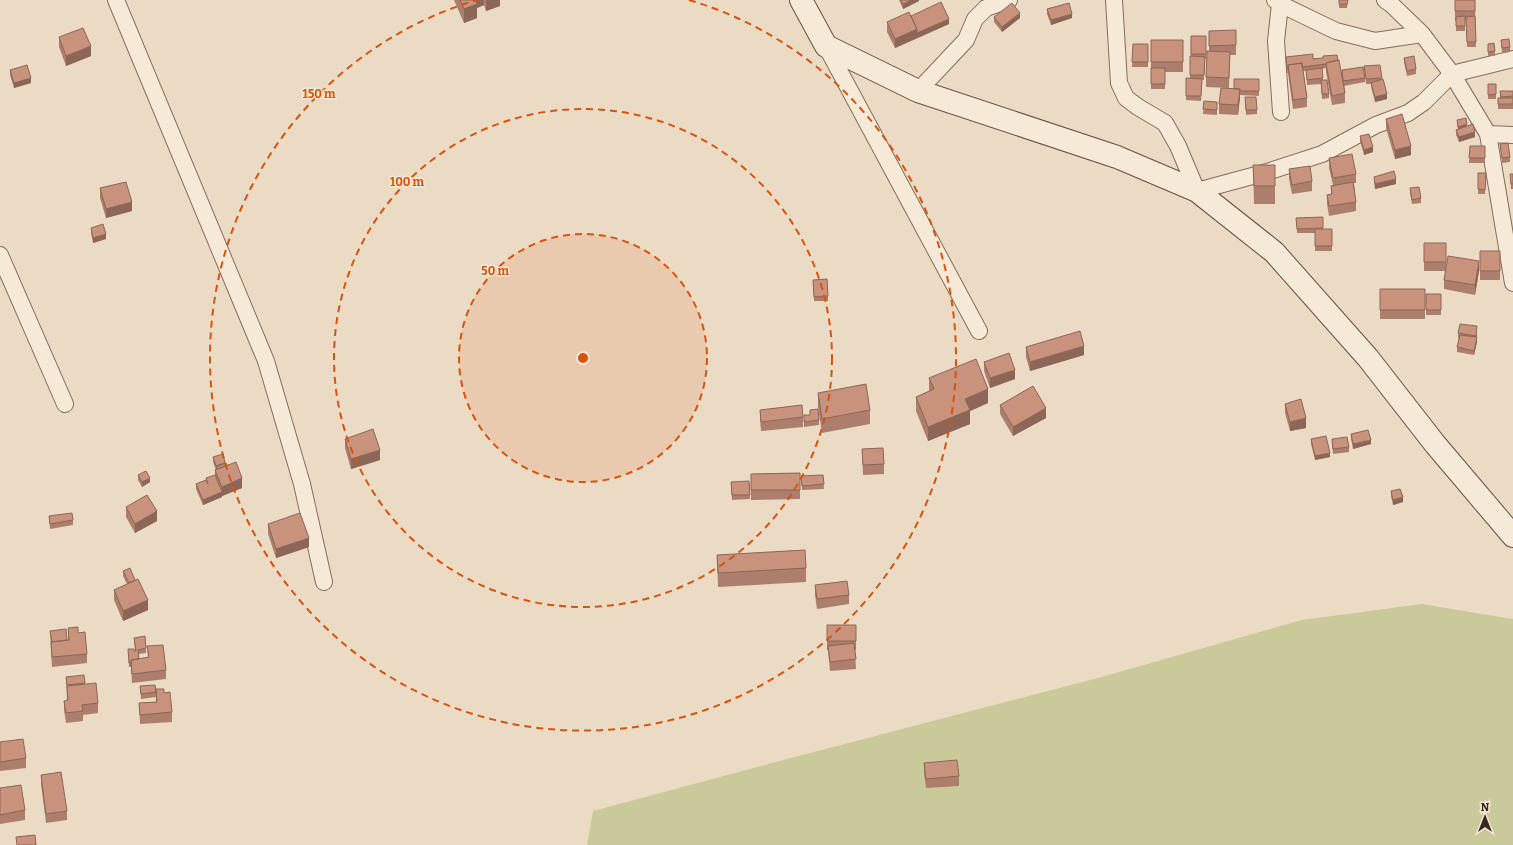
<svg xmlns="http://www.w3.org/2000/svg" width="1513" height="845" font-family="Bitter,serif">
<rect width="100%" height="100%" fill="#ecdbc4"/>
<path fill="#c9c999" d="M 1422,604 L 1513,619 L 1513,845 L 587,845 L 593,811 L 787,759 L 1098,678 L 1302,620 Z"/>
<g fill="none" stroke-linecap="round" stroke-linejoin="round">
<g stroke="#856d5c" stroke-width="18">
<path id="street" d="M 116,0 L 266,361 L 302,484 L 324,582
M 1114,0 L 1119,83 L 1126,98 L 1138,107 L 1165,123 L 1178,146 L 1197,191 L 1267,172 L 1322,154 L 1376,125 L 1408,113 L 1424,102 L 1452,74 L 1513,59
M 1275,0 L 1280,4 L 1336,31 L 1375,41 L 1422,34
M 1385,0 L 1391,4 L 1422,34 L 1452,74 L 1488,134 L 1513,283
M 1280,4 L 1276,41 L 1281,112
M 826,46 L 979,331
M 918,91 L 966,40 L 975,19 L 986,8 L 1009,0
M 1488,134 L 1513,135
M 0,255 L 65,404"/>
</g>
<g stroke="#674e3f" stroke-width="24">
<path id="secondary" d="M 801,0 L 826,46 L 918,91 L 1117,157 L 1197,191 L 1274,252 L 1368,358 L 1435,444 L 1513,536"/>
</g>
<use href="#street" stroke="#f7e9d7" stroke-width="16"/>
<use href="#secondary" stroke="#f7e9d7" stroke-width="22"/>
</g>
<path fill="#ac7e6b" d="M 454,0 L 500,0 L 500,6 L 486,11 L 484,5 L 477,8 L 477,18 L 464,23 Z
M 899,0 L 919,0 L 919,1 L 903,9 Z
M 1339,0 L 1348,0 L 1347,8 L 1339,8 Z
M 1454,0 L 1475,0 L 1476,47 L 1467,47 L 1466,20 L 1465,20 L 1465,31 L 1456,31 L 1456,21 L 1455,21 L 1455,0 Z
M 1047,9 L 1072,18 L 1051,25 L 1047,14 Z
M 911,16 L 949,24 L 895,48 L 887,32 L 887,22 Z
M 994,17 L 1020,18 L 1002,32 L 994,22 Z
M 1209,31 L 1236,45 L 1236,55 L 1230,55 L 1229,88 L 1206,87 L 1206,77 L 1209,51 Z
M 1191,36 L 1206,36 L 1206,59 L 1205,59 L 1204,80 L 1202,80 L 1201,101 L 1186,100 L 1186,78 L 1190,79 Z
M 59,37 L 91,56 L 66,66 L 59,47 Z
M 1151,40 L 1183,40 L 1183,72 L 1165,72 L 1165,89 L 1151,89 Z
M 1501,40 L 1510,47 L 1510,52 L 1502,53 Z
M 1133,44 L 1148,44 L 1148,67 L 1132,67 Z
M 1488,44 L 1495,51 L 1495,56 L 1488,56 Z
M 1286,57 L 1338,60 L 1342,75 L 1342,70 L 1365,78 L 1365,82 L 1344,86 L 1345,93 L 1345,103 L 1332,105 L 1326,72 L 1326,68 L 1322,69 L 1323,80 L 1329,94 L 1329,98 L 1322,99 L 1321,84 L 1307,85 L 1306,71 L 1303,71 L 1307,98 L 1307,107 L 1293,109 L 1288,73 L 1287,73 Z
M 1404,58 L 1416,69 L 1416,74 L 1407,76 L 1404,62 Z
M 1380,65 L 1382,80 L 1387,99 L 1375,102 L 1371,87 L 1371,84 L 1366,84 L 1364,66 Z
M 10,70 L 31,83 L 14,88 L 10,75 Z
M 1259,79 L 1259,96 L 1240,95 L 1238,115 L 1219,114 L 1219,104 L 1234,89 Z
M 1488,84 L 1496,84 L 1496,99 L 1488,99 Z
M 1500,91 L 1513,91 L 1513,109 L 1498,109 L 1498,98 L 1500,98 Z
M 1204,101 L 1217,102 L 1217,115 L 1203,114 Z
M 1245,102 L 1257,110 L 1257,114 L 1246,115 Z
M 1386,119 L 1411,155 L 1395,159 L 1386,128 Z
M 1457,120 L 1467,126 L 1475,137 L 1459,142 L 1456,135 L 1456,130 L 1458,129 L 1457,124 Z
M 1360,136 L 1373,152 L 1364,155 L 1360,141 Z
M 1500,144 L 1510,157 L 1510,162 L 1502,163 Z
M 1470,146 L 1485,146 L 1485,163 L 1469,163 Z
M 1329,158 L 1356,174 L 1356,183 L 1354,183 L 1356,202 L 1356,211 L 1329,216 L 1327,204 L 1327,195 L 1331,194 L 1331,186 L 1333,185 L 1329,168 Z
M 1253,165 L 1275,186 L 1275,204 L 1254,204 Z
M 1289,169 L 1312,181 L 1312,191 L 1292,194 L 1289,179 Z
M 1478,173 L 1486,173 L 1485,194 L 1478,194 Z
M 1510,174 L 1513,174 L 1513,189 L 1511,189 Z
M 1374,177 L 1396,184 L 1375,189 L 1374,182 Z
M 100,188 L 132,211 L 106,218 L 100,198 Z
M 1410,188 L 1421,198 L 1421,203 L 1412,204 L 1410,193 Z
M 1323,217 L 1323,229 L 1332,229 L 1332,251 L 1315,251 L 1315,233 L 1297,233 L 1296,218 Z
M 91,228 L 106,239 L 93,243 L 91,233 Z
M 1424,243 L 1446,243 L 1446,271 L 1479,271 L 1475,295 L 1444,289 L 1444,280 L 1446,271 L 1424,271 Z
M 1480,251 L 1500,251 L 1500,280 L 1480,280 Z
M 813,280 L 828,296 L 828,301 L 814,301 Z
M 1380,289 L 1425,289 L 1425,319 L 1380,319 Z
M 1426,294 L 1441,294 L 1441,315 L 1426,315 Z
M 1477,331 L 1477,342 L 1474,355 L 1457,352 L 1457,347 L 1459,338 L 1458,338 L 1458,333 Z
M 1026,347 L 1084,355 L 1030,371 L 1026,357 Z
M 984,362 L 1015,379 L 990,388 L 984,371 Z
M 929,378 L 988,403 L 970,411 L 970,424 L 928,441 L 916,411 L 916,397 L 929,391 Z
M 818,393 L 870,410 L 870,424 L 822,433 L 818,407 Z
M 1285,404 L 1306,428 L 1290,431 L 1285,413 Z
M 1000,405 L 1046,418 L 1013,436 L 1000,414 Z
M 760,410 L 803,417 L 803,427 L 761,431 L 760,419 Z
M 810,410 L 819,420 L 819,425 L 804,427 L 804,415 L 810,415 Z
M 1351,434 L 1371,444 L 1353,449 L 1351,439 Z
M 345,439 L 380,460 L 351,469 L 345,448 Z
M 1311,439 L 1330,457 L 1315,460 L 1311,444 Z
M 1332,439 L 1349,447 L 1349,452 L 1333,454 L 1332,444 Z
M 862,449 L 884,464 L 884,474 L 863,475 Z
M 213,457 L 225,464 L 242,488 L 222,496 L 222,495 L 222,497 L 203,505 L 196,489 L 196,484 L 206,480 L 206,478 L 215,476 L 215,470 L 216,470 L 213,462 Z
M 800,473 L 800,499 L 751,500 L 751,474 Z
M 138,475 L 150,482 L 142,487 L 138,480 Z
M 823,475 L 824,489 L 802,490 L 801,476 Z
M 749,481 L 750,499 L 732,500 L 731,487 Z
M 1391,491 L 1403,502 L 1393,505 L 1391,496 Z
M 126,507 L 157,521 L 135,533 L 126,517 Z
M 49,516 L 73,520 L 73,525 L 50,529 Z
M 268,524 L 309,547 L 276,558 L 268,534 Z
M 717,555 L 806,568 L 806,582 L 718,587 Z
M 123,571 L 148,610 L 123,621 L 114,600 L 114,590 L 127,584 L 123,576 Z
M 815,585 L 849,595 L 849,604 L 817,609 L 815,595 Z
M 827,625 L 856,625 L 856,650 L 855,650 L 856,669 L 830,671 L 828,650 L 827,650 Z
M 68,628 L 78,633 L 87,654 L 87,663 L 52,667 L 51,651 L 50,631 L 67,640 L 68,640 Z
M 134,638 L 146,648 L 146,653 L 139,654 L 139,659 L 148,658 L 147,646 L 166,670 L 166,679 L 132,683 L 131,667 L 129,667 L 128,649 L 135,651 Z
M 84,675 L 85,684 L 98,703 L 98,713 L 83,715 L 83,721 L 66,723 L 64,710 L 64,701 L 67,701 L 66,677 Z
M 140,686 L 156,692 L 156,697 L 141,699 Z
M 156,689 L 164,693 L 172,712 L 172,722 L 140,724 L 139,703 L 156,702 Z
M 0,742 L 26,758 L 26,768 L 0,771 Z
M 924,763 L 959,776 L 959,786 L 926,788 L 924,773 Z
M 41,775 L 67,811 L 67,820 L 46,823 L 41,784 Z
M 0,788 L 25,810 L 25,820 L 0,824 Z"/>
<path fill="#8c6657" d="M 473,0 L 484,0 L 484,5 L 477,8 L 477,18 L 464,23 L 464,9 Z
M 486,0 L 500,0 L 500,6 L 486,11 Z
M 912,0 L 919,0 L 919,1 L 903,9 L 903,4 Z
M 1020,13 L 1020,18 L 1002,32 L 1002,27 Z
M 1072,14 L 1072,18 L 1051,25 L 1051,20 Z
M 949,19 L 949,24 L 895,48 L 895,39 L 917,29 Z
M 91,46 L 91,56 L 66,66 L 66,56 Z
M 31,78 L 31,83 L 14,88 L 14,83 Z
M 1240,89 L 1240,98 L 1238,115 L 1238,105 Z
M 1387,94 L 1387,99 L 1375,102 L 1375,97 Z
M 1467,124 L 1467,129 L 1458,131 L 1458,127 Z
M 1475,132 L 1475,137 L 1459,142 L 1459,137 Z
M 1411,146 L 1411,155 L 1395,159 L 1395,150 Z
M 1373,147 L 1373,152 L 1364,155 L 1364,150 Z
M 1396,179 L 1396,184 L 1375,189 L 1375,184 Z
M 132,202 L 132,211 L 106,218 L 106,209 Z
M 106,234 L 106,239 L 93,243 L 93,238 Z
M 1479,261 L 1479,271 L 1475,295 L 1475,285 Z
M 1477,337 L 1477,342 L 1474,355 L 1474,351 Z
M 1084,346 L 1084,355 L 1030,371 L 1030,362 Z
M 1015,370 L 1015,379 L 990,388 L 990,378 Z
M 988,389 L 988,403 L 970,411 L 970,424 L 928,441 L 928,427 L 965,399 Z
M 1046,408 L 1046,418 L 1013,436 L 1013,427 Z
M 1306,418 L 1306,428 L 1290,431 L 1290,422 Z
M 1371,440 L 1371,444 L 1353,449 L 1353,444 Z
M 380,450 L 380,460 L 351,469 L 351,459 Z
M 1330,453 L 1330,457 L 1315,460 L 1315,456 Z
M 150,478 L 150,482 L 142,487 L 142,482 Z
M 242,478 L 242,488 L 222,496 L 222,487 Z
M 222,492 L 222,497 L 203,505 L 203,500 Z
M 1403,497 L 1403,502 L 1393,505 L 1393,500 Z
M 157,511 L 157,521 L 135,533 L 135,524 Z
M 309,538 L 309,547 L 276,558 L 276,549 Z
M 148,600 L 148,610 L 123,621 L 123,611 Z"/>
<path fill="#c8927c" stroke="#8c6657" d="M 460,0 L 475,0 L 477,4 L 464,9 Z
M 901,0 L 912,0 L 903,4 Z
M 1339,0 L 1348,0 L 1347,4 L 1339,4 Z
M 1455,0 L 1475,0 L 1475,11 L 1455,11 Z
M 941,2 L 949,19 L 917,33 L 917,29 L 911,16 Z
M 1012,3 L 1020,13 L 1002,27 L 994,17 Z
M 1069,3 L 1072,14 L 1051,20 L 1047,9 Z
M 909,12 L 917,29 L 895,39 L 887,22 Z
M 1465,16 L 1465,26 L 1456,26 L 1456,17 Z
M 1475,16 L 1476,42 L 1467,42 L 1466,17 Z
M 83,28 L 91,46 L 66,56 L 59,37 Z
M 1236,30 L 1236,45 L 1209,46 L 1209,31 Z
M 1191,36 L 1206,36 L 1206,54 L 1191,54 Z
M 1509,39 L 1510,47 L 1502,48 L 1501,40 Z
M 1151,40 L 1183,40 L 1183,62 L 1151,62 Z
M 1494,43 L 1495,51 L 1488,52 L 1488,44 Z
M 1133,44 L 1148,44 L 1148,62 L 1132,62 Z
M 1207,51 L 1230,52 L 1229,78 L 1206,77 Z
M 1313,54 L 1313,59 L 1323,58 L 1323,56 L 1337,55 L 1338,60 L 1326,63 L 1326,64 L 1302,67 L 1302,63 L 1288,65 L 1288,68 L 1287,69 L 1286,57 Z
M 1190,56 L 1205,57 L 1204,75 L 1190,75 Z
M 1414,56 L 1416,69 L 1407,71 L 1404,58 Z
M 1339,60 L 1345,93 L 1332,96 L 1326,63 Z
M 1302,63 L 1307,98 L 1293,100 L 1288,65 Z
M 27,65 L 31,78 L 14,83 L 10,70 Z
M 1380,65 L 1382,78 L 1366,79 L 1364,66 Z
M 1363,67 L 1365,78 L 1343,81 L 1342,70 Z
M 1151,68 L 1165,68 L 1165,84 L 1151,84 Z
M 1322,68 L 1323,78 L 1307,80 L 1306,70 Z
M 1186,78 L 1202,79 L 1201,96 L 1186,96 Z
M 1234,79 L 1259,79 L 1259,91 L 1239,91 L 1240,89 L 1234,89 Z
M 1383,79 L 1387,94 L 1375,97 L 1371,83 Z
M 1321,80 L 1327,80 L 1329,94 L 1322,94 Z
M 1488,84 L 1496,84 L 1496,94 L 1488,95 Z
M 1221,88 L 1240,89 L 1238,105 L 1219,104 Z
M 1500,91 L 1513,91 L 1513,96 L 1501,97 Z
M 1245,97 L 1256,97 L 1257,110 L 1246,110 Z
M 1498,98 L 1513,98 L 1513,104 L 1498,104 Z
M 1204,101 L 1217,102 L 1217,110 L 1203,109 Z
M 1402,114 L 1411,146 L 1395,150 L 1386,119 Z
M 1466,118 L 1467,124 L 1458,127 L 1457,120 Z
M 1473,124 L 1475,132 L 1459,137 L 1456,130 Z
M 1369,134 L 1373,147 L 1364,150 L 1360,136 Z
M 1508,143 L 1510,157 L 1502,158 L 1500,144 Z
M 1470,146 L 1485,146 L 1485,158 L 1469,158 Z
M 1352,154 L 1356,174 L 1333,178 L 1329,158 Z
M 1253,165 L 1275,165 L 1275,186 L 1254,186 Z
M 1310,166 L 1312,181 L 1292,185 L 1289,169 Z
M 1394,171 L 1396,179 L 1375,184 L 1374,177 Z
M 1478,173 L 1486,173 L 1485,190 L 1478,189 Z
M 1510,174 L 1513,174 L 1513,184 L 1511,184 Z
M 126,182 L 132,202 L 106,209 L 100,188 Z
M 1353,182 L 1356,202 L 1329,206 L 1327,195 L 1332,194 L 1331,186 Z
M 1419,187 L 1421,198 L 1412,200 L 1410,188 Z
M 1323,217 L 1323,228 L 1297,229 L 1296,218 Z
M 103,224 L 106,234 L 93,238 L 91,228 Z
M 1315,229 L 1332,229 L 1332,246 L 1315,246 Z
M 1424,243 L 1446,243 L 1446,262 L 1424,262 Z
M 1480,251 L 1500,251 L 1500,271 L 1480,271 Z
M 1448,256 L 1479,261 L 1475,285 L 1444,280 Z
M 827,279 L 828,296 L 814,297 L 813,280 Z
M 1380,289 L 1425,289 L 1425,310 L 1380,310 Z
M 1426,294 L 1441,294 L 1441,310 L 1426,310 Z
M 1460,324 L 1477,326 L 1476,336 L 1458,333 Z
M 1080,331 L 1084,346 L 1030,362 L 1026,347 Z
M 1460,335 L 1477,337 L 1474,351 L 1457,347 Z
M 1009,353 L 1015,370 L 990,378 L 984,362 Z
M 976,359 L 988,389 L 965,399 L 970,410 L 928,427 L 916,397 L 934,389 L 929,378 Z
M 866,384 L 870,410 L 822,419 L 818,393 Z
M 1033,386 L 1046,408 L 1013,427 L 1000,405 Z
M 1301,399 L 1306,418 L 1290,422 L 1285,404 Z
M 802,405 L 803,417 L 761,422 L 760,410 Z
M 818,409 L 819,420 L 804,422 L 804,415 L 810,415 L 810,410 Z
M 373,429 L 380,450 L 351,459 L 345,439 Z
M 1368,430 L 1371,440 L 1353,444 L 1351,434 Z
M 1326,436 L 1330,453 L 1315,456 L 1311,439 Z
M 1347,437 L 1349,447 L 1333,449 L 1332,439 Z
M 883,448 L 884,464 L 863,465 L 862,449 Z
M 223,454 L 225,463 L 216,466 L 213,457 Z
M 236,462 L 242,478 L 222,487 L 215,470 Z
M 226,463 L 227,465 L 217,469 L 216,467 Z
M 146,471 L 150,478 L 142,482 L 138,475 Z
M 800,473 L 800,490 L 751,490 L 751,474 Z
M 215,475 L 222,492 L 203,500 L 196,484 L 206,480 L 208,484 L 206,478 Z
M 823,475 L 824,484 L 802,486 L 801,476 Z
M 749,481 L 750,495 L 732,495 L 731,482 Z
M 1400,489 L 1403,497 L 1393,500 L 1391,491 Z
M 147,495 L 157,511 L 135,524 L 126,507 Z
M 72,513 L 73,520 L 50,524 L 49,516 Z
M 300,513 L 309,538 L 276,549 L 268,524 Z
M 805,550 L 806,568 L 718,573 L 717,555 Z
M 130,568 L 135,580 L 129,583 L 123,571 Z
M 138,579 L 148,600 L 123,611 L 114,590 Z
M 847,581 L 849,595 L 817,599 L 815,585 Z
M 827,625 L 856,625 L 856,641 L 827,641 Z
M 78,627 L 78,633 L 85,632 L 87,654 L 52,657 L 51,642 L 69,640 L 68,628 Z
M 66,629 L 67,640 L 52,642 L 50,631 Z
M 145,636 L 146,648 L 138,650 L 139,659 L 131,660 L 131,663 L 129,663 L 128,649 L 134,649 L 134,651 L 136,651 L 134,638 Z
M 854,643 L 856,659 L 830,662 L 828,646 Z
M 163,645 L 166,670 L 132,674 L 131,660 L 149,657 L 147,646 Z
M 84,675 L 85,683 L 67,685 L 66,677 Z
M 96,683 L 98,703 L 82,705 L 83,711 L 66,713 L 64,701 L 68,700 L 67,686 Z
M 155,685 L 156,692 L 141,694 L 140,686 Z
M 156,689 L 164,689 L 164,693 L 170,692 L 172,712 L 140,715 L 139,703 L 157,702 Z
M 23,739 L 26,758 L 0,762 L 0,742 Z
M 957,760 L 959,776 L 926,779 L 924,763 Z
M 61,772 L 67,811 L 46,814 L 41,775 Z
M 21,785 L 25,810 L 0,815 L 0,788 Z
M 35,835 L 36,845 L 17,845 L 16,837 Z"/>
<circle cx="583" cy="358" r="124" fill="#d6540e" fill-opacity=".12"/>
<g fill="none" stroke="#d6540e" stroke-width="2" stroke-dasharray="7 5">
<circle cx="583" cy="358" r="124"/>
<circle cx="583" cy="358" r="249"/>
<path d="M689 0A373 373 0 1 1 477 0"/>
</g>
<circle cx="583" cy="358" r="6" fill="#d6540e" stroke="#f3e6d4" stroke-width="2"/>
<g font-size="12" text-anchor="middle" font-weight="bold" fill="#d6540e" stroke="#f3e6d4" stroke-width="3" stroke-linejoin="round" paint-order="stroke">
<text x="319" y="98">150 m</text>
<text x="407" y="186">100 m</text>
<text x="495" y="275">50 m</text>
</g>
<g transform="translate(1485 817)" stroke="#f3e6d4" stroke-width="3" paint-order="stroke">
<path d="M0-3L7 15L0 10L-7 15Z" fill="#36271f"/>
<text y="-6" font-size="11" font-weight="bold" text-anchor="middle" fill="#36271f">N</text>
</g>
</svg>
